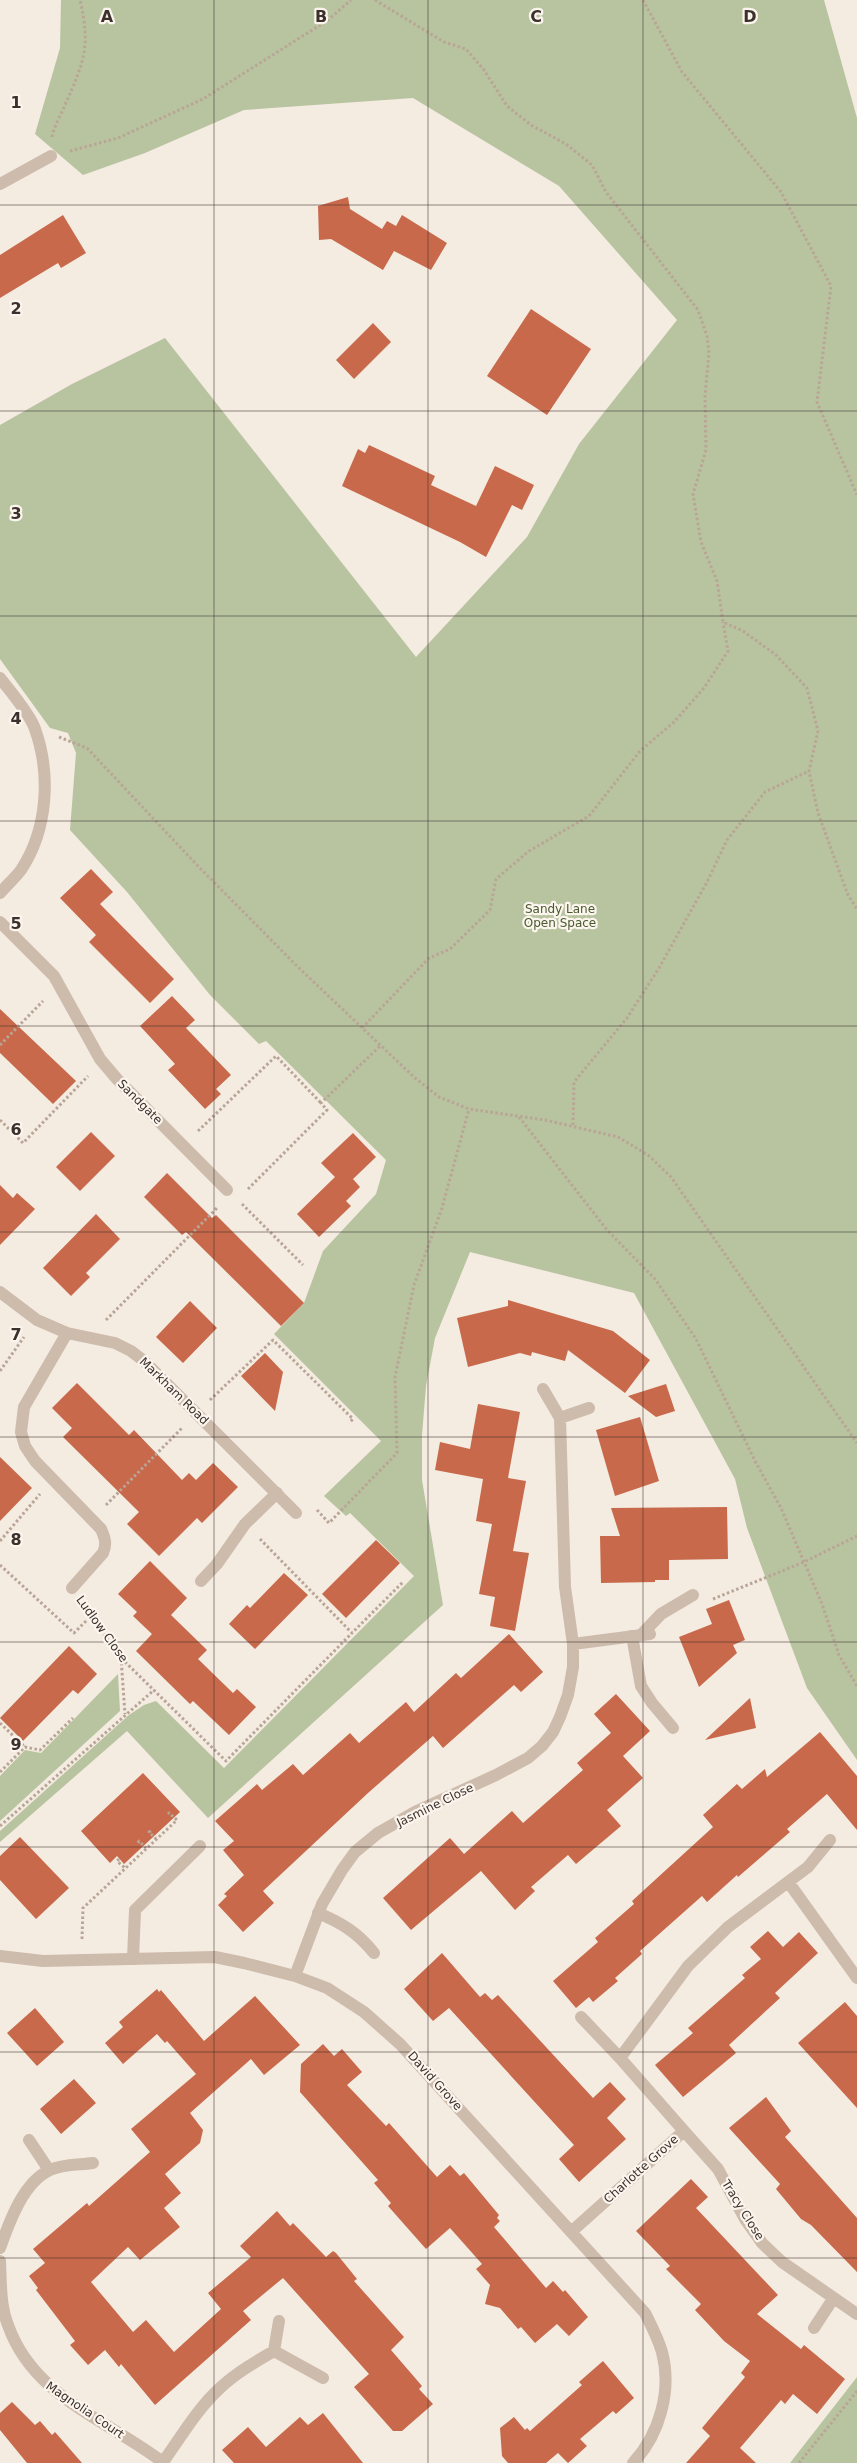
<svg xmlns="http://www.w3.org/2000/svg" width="857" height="2463" font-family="'DejaVu Sans',sans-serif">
<rect width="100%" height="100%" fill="#f4ebe1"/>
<path fill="#b8c4a0" d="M 61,0 L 824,0 L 857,118 L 857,1760 L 807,1688 L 747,1528 L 735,1479 L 634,1293 L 470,1252 L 435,1338 L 426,1386 L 422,1435 L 422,1480 L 443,1605 L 208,1818 L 127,1731 L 0,1842 L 0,1831 L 129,1715 L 144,1705 L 156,1701 L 224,1768 L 414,1576 L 350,1513 L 346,1516 L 324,1496 L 381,1441 L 274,1334 L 304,1303 L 323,1251 L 376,1194 L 386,1160 L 266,1041 L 259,1044 L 210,995 L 127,892 L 70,830 L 76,753 L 68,733 L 50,728 L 0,659 L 0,425 L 72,384 L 165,338 L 416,657 L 527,537 L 579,444 L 677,320 L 559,186 L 413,98 L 244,110 L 145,153 L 83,175 L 35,134 L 60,48 Z
M 118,1674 L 120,1711 L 0,1821 L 0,1776 L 25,1750 L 41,1753 Z
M 857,2377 L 857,2463 L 790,2463 Z"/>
<path fill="#c8694b" d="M 348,197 L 350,209 L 382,229 L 387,221 L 396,226 L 402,215 L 447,243 L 431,270 L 394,251 L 383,270 L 331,239 L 319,240 L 318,206 Z
M 63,215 L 86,253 L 61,268 L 58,263 L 0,298 L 0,255 Z
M 531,309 L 591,349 L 547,415 L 487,376 Z
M 373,323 L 391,342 L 354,379 L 336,360 Z
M 369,445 L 435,476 L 431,485 L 476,506 L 495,466 L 534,485 L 522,510 L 512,505 L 486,557 L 460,542 L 342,486 L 358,449 L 365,453 Z
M 91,869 L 113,892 L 100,904 L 174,979 L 150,1003 L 89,942 L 96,935 L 60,898 Z
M 172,996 L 195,1020 L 186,1028 L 231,1075 L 216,1089 L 221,1094 L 205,1109 L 168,1070 L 175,1064 L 140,1026 Z
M 0,1009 L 76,1081 L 53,1104 L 0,1053 Z
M 91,1132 L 115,1156 L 80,1191 L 56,1167 Z
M 353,1133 L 376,1157 L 353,1179 L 360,1187 L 346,1201 L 351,1206 L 319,1237 L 297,1214 L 335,1177 L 321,1163 Z
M 167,1173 L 212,1218 L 216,1215 L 304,1303 L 281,1326 L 186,1232 L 182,1235 L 144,1197 Z
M 0,1185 L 13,1198 L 17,1193 L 35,1209 L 0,1245 Z
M 96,1214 L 120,1239 L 86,1273 L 90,1277 L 71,1296 L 43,1268 Z
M 508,1300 L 613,1331 L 650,1360 L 625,1393 L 568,1350 L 565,1361 L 532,1352 L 531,1356 L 520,1353 L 468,1367 L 457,1318 L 508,1306 Z
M 190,1301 L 217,1328 L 183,1363 L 156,1337 Z
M 265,1353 L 283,1372 L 275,1411 L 241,1376 Z
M 77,1383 L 129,1435 L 134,1430 L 182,1480 L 189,1473 L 196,1480 L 213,1463 L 238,1487 L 202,1523 L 197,1518 L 159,1556 L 127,1524 L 139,1512 L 63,1437 L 72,1428 L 52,1408 Z
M 666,1384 L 675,1411 L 656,1417 L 628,1396 Z
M 478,1404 L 520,1412 L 508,1478 L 526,1481 L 513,1551 L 529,1553 L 515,1631 L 490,1626 L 495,1597 L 479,1594 L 492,1524 L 476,1521 L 483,1479 L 435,1470 L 440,1442 L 470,1449 Z
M 640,1417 L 659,1481 L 615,1496 L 596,1430 Z
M 0,1457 L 32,1488 L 0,1521 Z
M 727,1507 L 728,1559 L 669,1560 L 669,1580 L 655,1580 L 655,1582 L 601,1583 L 600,1536 L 620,1536 L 611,1508 Z
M 376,1540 L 400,1563 L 346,1618 L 322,1594 Z
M 150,1561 L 187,1598 L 171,1615 L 207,1650 L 198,1659 L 233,1693 L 237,1689 L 256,1707 L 229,1735 L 193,1701 L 190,1704 L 136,1651 L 152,1634 L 133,1616 L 137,1612 L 118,1594 Z
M 284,1573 L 308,1595 L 255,1649 L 229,1624 L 247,1605 L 250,1608 Z
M 729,1600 L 745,1640 L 733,1645 L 737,1653 L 699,1687 L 679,1637 L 712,1624 L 706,1609 Z
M 509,1634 L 543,1672 L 521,1692 L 514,1685 L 443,1748 L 433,1736 L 368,1793 L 263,1891 L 274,1903 L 243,1932 L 218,1905 L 227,1896 L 224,1894 L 244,1875 L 223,1850 L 234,1841 L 215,1821 L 257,1784 L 262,1790 L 293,1764 L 303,1775 L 350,1733 L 359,1743 L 406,1702 L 414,1712 L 456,1673 L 461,1678 Z
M 69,1646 L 97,1674 L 78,1694 L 73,1690 L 23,1741 L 0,1718 Z
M 616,1694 L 650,1731 L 623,1756 L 643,1778 L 607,1810 L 621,1826 L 576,1864 L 568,1855 L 531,1887 L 535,1891 L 515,1910 L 481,1871 L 411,1930 L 383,1898 L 450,1838 L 464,1854 L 512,1811 L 523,1823 L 583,1770 L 577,1763 L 611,1733 L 594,1714 Z
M 750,1698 L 756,1728 L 705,1740 Z
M 820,1732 L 857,1776 L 857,1830 L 827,1794 L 787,1829 L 790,1832 L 738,1877 L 737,1875 L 707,1902 L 702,1896 L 640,1951 L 642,1954 L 615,1978 L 618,1981 L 593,2002 L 589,1997 L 576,2008 L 553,1981 L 598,1942 L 595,1938 L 634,1904 L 632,1901 L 713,1827 L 703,1815 L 737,1784 L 742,1789 L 765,1769 L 767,1777 Z
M 143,1773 L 180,1812 L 124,1864 L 117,1856 L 110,1863 L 81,1831 Z
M 20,1837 L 69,1888 L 36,1919 L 0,1880 L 0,1856 Z
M 768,1931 L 783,1947 L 799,1932 L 818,1953 L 775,1993 L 780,1998 L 729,2045 L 736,2053 L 683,2097 L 655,2065 L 693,2033 L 688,2028 L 745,1978 L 742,1975 L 761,1959 L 750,1947 Z
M 442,1953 L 480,1997 L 485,1993 L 492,2000 L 498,1995 L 593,2098 L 610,2082 L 626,2099 L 607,2118 L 626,2139 L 579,2182 L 559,2159 L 574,2145 L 449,2008 L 433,2021 L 404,1989 Z
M 157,1989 L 159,1992 L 161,1990 L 204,2041 L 255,1996 L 300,2045 L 264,2075 L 251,2059 L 190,2113 L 203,2130 L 200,2143 L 165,2174 L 181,2193 L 164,2208 L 180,2227 L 140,2260 L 128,2247 L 91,2282 L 133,2332 L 146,2320 L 174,2352 L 221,2309 L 208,2293 L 251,2257 L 240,2246 L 277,2211 L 290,2226 L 293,2223 L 326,2257 L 333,2251 L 336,2253 L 357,2279 L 354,2281 L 404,2337 L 391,2350 L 422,2386 L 419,2389 L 433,2404 L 402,2431 L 393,2431 L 354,2387 L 369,2374 L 283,2278 L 243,2311 L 251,2320 L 155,2405 L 121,2364 L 119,2367 L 105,2350 L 88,2365 L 70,2345 L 75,2341 L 36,2290 L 38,2288 L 29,2276 L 45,2263 L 33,2249 L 87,2203 L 89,2206 L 150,2152 L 131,2129 L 196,2074 L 167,2041 L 165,2043 L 157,2034 L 123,2064 L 105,2043 L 123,2027 L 119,2022 Z
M 845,2002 L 857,2016 L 857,2108 L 798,2043 Z
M 35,2008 L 64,2042 L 37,2066 L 7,2033 Z
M 323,2044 L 334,2056 L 342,2049 L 362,2072 L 347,2085 L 386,2126 L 389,2123 L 437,2177 L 450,2165 L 460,2176 L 464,2173 L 499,2215 L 497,2218 L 500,2221 L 494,2227 L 546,2288 L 553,2281 L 563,2292 L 565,2290 L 588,2317 L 569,2336 L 557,2324 L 535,2343 L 521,2327 L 518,2329 L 500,2308 L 485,2304 L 490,2285 L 476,2269 L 482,2264 L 450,2228 L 426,2249 L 388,2206 L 391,2203 L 374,2183 L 378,2180 L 300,2092 L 301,2064 Z
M 74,2079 L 96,2103 L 61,2134 L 40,2109 Z
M 766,2097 L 791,2131 L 785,2137 L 857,2218 L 857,2272 L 811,2225 L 801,2219 L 776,2189 L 780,2184 L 729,2128 Z
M 691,2179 L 708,2197 L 696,2208 L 778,2295 L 757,2314 L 801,2349 L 804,2345 L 845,2379 L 817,2414 L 793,2394 L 785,2404 L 781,2400 L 740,2448 L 756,2463 L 686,2463 L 710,2436 L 702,2428 L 745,2377 L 741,2373 L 750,2361 L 724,2341 L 695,2310 L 701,2304 L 666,2269 L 670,2266 L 636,2231 Z
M 603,2361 L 634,2398 L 616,2414 L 613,2411 L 580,2439 L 587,2446 L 568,2463 L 558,2453 L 546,2463 L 508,2463 L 502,2456 L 500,2428 L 514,2417 L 525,2430 L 527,2428 L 530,2431 L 582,2385 L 579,2382 Z
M 12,2402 L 35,2425 L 40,2421 L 52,2435 L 55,2432 L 82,2463 L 27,2463 L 0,2430 L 0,2413 Z
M 323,2413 L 363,2463 L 234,2463 L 222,2450 L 248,2427 L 266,2447 L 300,2417 L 308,2425 Z"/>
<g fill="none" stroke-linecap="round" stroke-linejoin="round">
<path stroke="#b9a596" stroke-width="3" stroke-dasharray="2.5 2.5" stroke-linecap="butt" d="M 375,0 L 444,42 L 466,49 L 484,70 L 507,106 L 531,125 L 566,144 L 592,165 L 606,192 L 698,310 L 707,336 L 709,353 L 705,396 L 706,450 L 693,494 L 701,542 L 717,581 L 723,622 L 743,631 L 776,655 L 807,688 L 818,731 L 809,771 L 818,813 L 848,895 L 857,909
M 643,0 L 682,72 L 781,192 L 831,286 L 817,402 L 857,495
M 52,137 C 54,126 61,115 65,105 C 84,62 91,47 80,0
M 70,151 L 118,138 L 203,99 L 328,20 L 351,0
M 59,737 L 87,748 L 196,864 L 299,968 L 415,1078 L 439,1097 L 469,1109 L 545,1120 L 618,1137 L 648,1155 L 671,1177 L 857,1443
M 362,1028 L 429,958 L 450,949 L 490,910 L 496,879 L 529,851 L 589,816 L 640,751 L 674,722 L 704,688 L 728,651 L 723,622
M 0,1045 L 43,1001
M 519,1117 L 607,1230 L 655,1279 L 696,1339 L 755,1461 L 781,1508 L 822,1604 L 839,1655 L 857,1686
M 0,1120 L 23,1143 L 88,1076
M 573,1125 L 574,1082 L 627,1018 L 659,968 L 707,882 L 727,840 L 765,792 L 809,771
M 198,1131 L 276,1056 L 321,1103
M 248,1189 L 327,1110 L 321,1103 L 381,1045
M 242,1204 L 303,1265
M 106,1320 L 217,1208
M 0,1371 L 24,1337
M 210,1400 L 273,1340 L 353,1419 L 349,1423
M 106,1505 L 183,1427
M 317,1510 L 329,1523 L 397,1453 L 395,1377 L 414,1285 L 442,1208 L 469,1109
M 260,1539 L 352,1633 L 403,1582
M 0,1541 L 40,1494
M 0,1565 L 74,1633 L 90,1617
M 713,1599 L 804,1562 L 857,1536
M 83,1606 L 121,1658 L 226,1761 L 352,1633
M 121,1658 L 125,1714
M 0,1723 L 25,1747
M 0,1772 L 25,1747 L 40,1750 L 73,1718
M 0,1826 L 154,1690
M 151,1831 L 149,1832 L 156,1839
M 138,1843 L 139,1841 L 146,1848
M 119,1859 L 117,1861 L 125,1868
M 82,1939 L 83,1908 L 177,1820 L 169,1813 L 168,1814
M 799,2463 L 857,2391"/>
<path stroke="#cdbbac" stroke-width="12" d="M 201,1581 L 217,1564 L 245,1524 L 277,1493
M 641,1635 L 661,1614 L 693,1595
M 632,1636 L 641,1686 L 652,1703 L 673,1728
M 318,1913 C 342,1923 358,1933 374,1953
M 133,1959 L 135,1910 L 200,1846"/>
<path stroke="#cdbbac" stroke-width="12" d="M 0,184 L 51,156
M 0,678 C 10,691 30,714 35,729 C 51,774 48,829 21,870 C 15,878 7,885 0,893
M 0,922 L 54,976 L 100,1059 L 117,1079 L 227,1190
M 0,1292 L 37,1320 L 67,1333 L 115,1343 L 131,1351 L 144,1361 L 296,1513
M 67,1333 L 24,1407 L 21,1432 L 25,1446 L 35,1461 L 101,1529 C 105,1538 107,1544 103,1553 L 72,1588
M 560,1418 L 589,1408
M 573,1644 L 650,1634
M 789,1883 L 857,1978
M 0,1956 L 43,1961 L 215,1957 L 244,1963 L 295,1976 L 327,1988 L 364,2012 L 400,2044 L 645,2313 C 651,2325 658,2338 662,2352 C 672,2390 660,2434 633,2463
M 295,1976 L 322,1904 L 342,1870 L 355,1852 L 378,1833 L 415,1812 L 496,1775 L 528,1758 L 542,1746 L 553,1732 L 560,1717 L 568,1695 L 573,1667 L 573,1644 L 565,1587 L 560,1418 L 543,1389
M 581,2017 L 620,2058
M 684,2131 L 718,2169 L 745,2219 L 762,2243 L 782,2262 L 857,2314
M 29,2140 L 49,2170
M 571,2232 L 684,2131 L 620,2058 L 688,1966 L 728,1927 L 808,1867 L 830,1840
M 0,2248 C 9,2223 23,2182 50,2170 C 62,2164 79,2165 93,2163
M 0,2261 C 1,2282 0,2305 8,2325 C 33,2397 108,2420 164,2463
M 279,2321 L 274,2351 L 323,2378
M 814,2328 L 833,2299
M 163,2462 C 181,2437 197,2409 220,2388 C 236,2373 255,2362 274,2351"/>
</g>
<path fill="none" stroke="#3b302b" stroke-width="1" stroke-opacity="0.55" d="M 214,0 L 214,2463M 428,0 L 428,2463M 643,0 L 643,2463M 0,205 L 857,205M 0,411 L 857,411M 0,616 L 857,616M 0,821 L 857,821M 0,1026 L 857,1026M 0,1232 L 857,1232M 0,1437 L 857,1437M 0,1642 L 857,1642M 0,1847 L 857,1847M 0,2052 L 857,2052M 0,2258 L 857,2258"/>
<g text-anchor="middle" stroke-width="4.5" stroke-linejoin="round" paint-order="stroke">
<g font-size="12" fill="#4a5a2e" stroke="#fbf5ee">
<text x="560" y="913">Sandy Lane<tspan x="560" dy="14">Open Space</tspan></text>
</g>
<g font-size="12" fill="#3b302b" stroke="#fbf5ee">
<text transform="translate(140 1102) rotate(45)" y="4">Sandgate</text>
<text transform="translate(174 1391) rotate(44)" y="4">Markham Road</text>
<text transform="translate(102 1629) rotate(54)" y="4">Ludlow Close</text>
<text transform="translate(435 1805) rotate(-26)" y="4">Jasmine Close</text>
<text transform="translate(435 2081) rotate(48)" y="4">David Grove</text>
<text transform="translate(641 2169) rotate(-42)" y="4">Charlotte Grove</text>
<text transform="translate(743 2210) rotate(58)" y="4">Tracy Close</text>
<text transform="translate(85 2410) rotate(34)" y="4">Magnolia Court</text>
</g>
</g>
<g font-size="16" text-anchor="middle" font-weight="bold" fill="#3b302b" stroke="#fbf5ee" stroke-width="4.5" stroke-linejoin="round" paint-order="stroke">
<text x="107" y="22">A</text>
<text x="321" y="22">B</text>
<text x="536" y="22">C</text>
<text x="750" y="22">D</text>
<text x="16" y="108">1</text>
<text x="16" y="314">2</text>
<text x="16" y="519">3</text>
<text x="16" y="724">4</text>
<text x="16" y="929">5</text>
<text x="16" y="1135">6</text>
<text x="16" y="1340">7</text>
<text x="16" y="1545">8</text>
<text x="16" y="1750">9</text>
</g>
</svg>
